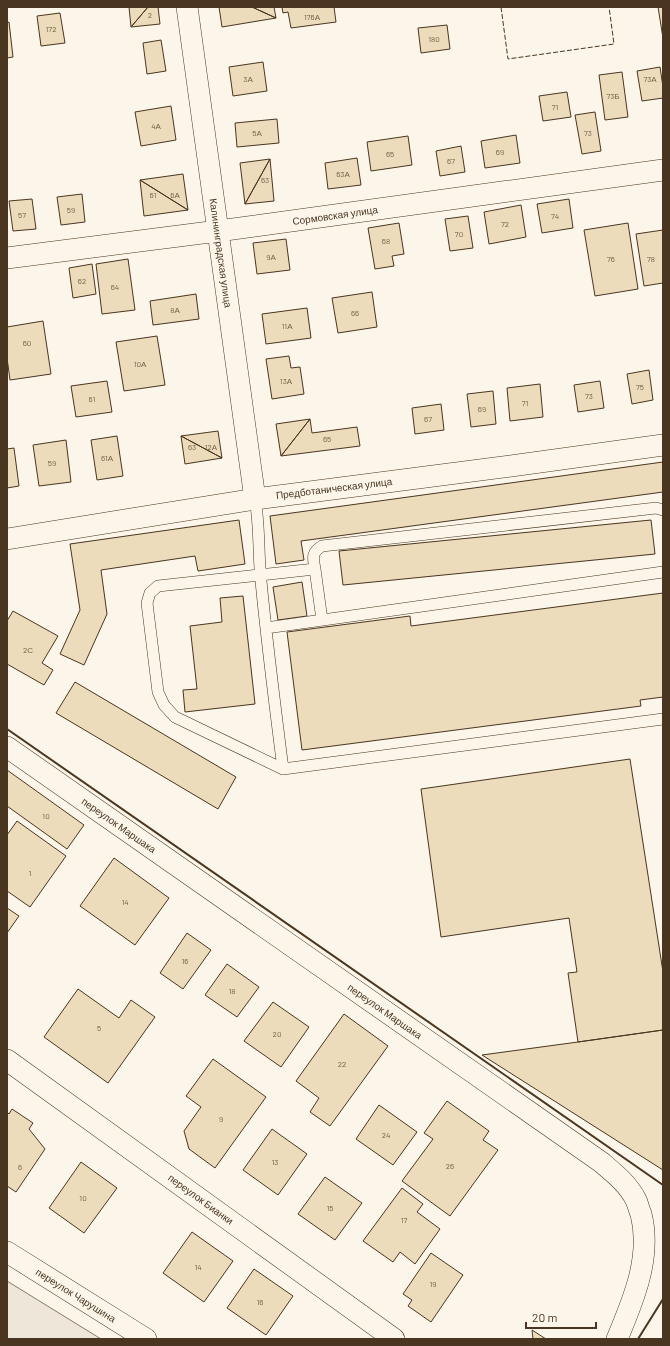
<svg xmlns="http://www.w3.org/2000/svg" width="670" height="1346" font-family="Barlow,sans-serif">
<rect width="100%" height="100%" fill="#fbf6e9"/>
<path fill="#ede6d9" stroke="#887966" d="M 7,1281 L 101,1339 L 7,1339 Z"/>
<path fill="#ecdcbc" stroke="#4a3520" d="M 129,7 L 148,7 L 131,27 Z
M 148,7 L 158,7 L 160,24 L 131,27 Z
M 219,7 L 252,7 L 276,18 L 222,27 Z
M 252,7 L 274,7 L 276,18 Z
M 282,7 L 334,7 L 336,22 L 291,28 L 288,12 L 283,13 Z
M 658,7 L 663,7 L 663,38 Z
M 60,13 L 65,43 L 41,46 L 37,16 Z
M 9,22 L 13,57 L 7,58 L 7,23 Z
M 447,25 L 450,49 L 421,53 L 418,28 Z
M 161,40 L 166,71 L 147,74 L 143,43 Z
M 263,62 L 267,91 L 233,96 L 229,67 Z
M 660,67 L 663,87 L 663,98 L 642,101 L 637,71 Z
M 622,72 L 628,117 L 605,120 L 599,75 Z
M 567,92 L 571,117 L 543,121 L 539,96 Z
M 171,106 L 176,140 L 141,146 L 135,112 Z
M 595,112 L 601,151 L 582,154 L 575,115 Z
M 277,119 L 279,143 L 237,147 L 235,123 Z
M 516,135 L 520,163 L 485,168 L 481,141 Z
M 408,136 L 412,165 L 371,171 L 367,142 Z
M 461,146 L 465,172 L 440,176 L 436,151 Z
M 357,158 L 361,185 L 328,189 L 325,163 Z
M 270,159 L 245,204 L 240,163 Z
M 270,159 L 274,201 L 245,204 Z
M 183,174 L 188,210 L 140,180 Z
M 140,180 L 188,210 L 144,216 Z
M 82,194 L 85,222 L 61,225 L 57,197 Z
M 32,199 L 36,229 L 13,231 L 9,201 Z
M 569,199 L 573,228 L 542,233 L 537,204 Z
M 521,205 L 526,237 L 489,244 L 484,212 Z
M 468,216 L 473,248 L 450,251 L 445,219 Z
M 399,223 L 404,254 L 392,256 L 394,266 L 375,269 L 368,228 Z
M 628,223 L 638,289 L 595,296 L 584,230 Z
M 663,230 L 663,283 L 644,286 L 636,234 Z
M 286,239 L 290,270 L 257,274 L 253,243 Z
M 128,259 L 135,310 L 102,314 L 96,264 Z
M 92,264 L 96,294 L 73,298 L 69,268 Z
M 372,292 L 377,327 L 338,333 L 332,298 Z
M 196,294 L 199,319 L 153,325 L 150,301 Z
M 307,308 L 311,338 L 266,344 L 262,314 Z
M 43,321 L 51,374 L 10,380 L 7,358 L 7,327 Z
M 157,336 L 165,385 L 124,391 L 116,342 Z
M 289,356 L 291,368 L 300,367 L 304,394 L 272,399 L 266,359 Z
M 649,370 L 653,400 L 632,404 L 627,374 Z
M 107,381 L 112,412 L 76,417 L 71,386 Z
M 600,381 L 604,408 L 578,412 L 574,385 Z
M 540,384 L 543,417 L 510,421 L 507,388 Z
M 493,391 L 496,424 L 471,427 L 467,394 Z
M 441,404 L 444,430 L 415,434 L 412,408 Z
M 310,419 L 281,456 L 276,424 Z
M 310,419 L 312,433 L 357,427 L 360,446 L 281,456 Z
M 218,431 L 222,458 L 181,436 Z
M 117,436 L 123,476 L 97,480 L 91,440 Z
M 181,436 L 222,458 L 185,464 Z
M 66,440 L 71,482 L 39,486 L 33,445 Z
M 14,448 L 19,486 L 7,488 L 7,449 Z
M 663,462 L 663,492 L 301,541 L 304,560 L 276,564 L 270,516 Z
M 239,520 L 245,564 L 198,571 L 195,556 L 101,570 L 107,614 L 84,665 L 60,654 L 80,610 L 70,544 Z
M 651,520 L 655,554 L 343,585 L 339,551 Z
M 302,582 L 307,616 L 278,620 L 273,587 Z
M 663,593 L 663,697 L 640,700 L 641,706 L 302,750 L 287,632 L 410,616 L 411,626 Z
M 243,596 L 255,704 L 185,712 L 183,690 L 197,689 L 190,626 L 222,622 L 220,598 Z
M 13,611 L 58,636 L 42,663 L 53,670 L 44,685 L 7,664 L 7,621 Z
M 75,682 L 236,777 L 218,809 L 56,713 Z
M 630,759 L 663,972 L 663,1030 L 578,1042 L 568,973 L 577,972 L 569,918 L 441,937 L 421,789 Z
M 7,770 L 84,825 L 67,849 L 7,806 Z
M 17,821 L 66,856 L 30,907 L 7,891 L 7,835 Z
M 114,858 L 169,898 L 135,945 L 80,906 Z
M 7,908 L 19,916 L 7,933 Z
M 187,933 L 211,950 L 183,989 L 160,973 Z
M 227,964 L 259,987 L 237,1017 L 205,995 Z
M 78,989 L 119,1018 L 131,1000 L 155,1017 L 108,1083 L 44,1037 Z
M 273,1002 L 309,1027 L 281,1067 L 244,1041 Z
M 344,1014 L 388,1046 L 330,1126 L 310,1112 L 319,1098 L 296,1081 Z
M 663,1030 L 663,1170 L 482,1055 L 578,1042 Z
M 213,1059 L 266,1097 L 215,1168 L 189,1149 L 184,1131 L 201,1107 L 186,1096 Z
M 447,1101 L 489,1131 L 483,1140 L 498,1150 L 450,1216 L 402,1181 L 433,1139 L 424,1133 Z
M 379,1105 L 417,1132 L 393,1165 L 356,1139 Z
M 12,1109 L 33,1123 L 29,1129 L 45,1149 L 16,1192 L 7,1186 L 7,1112 L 9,1114 Z
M 272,1129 L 307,1154 L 278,1195 L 243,1170 Z
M 81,1162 L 117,1188 L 84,1233 L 49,1208 Z
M 325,1177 L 362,1203 L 335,1240 L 298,1214 Z
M 402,1188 L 423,1204 L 417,1212 L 440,1229 L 415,1264 L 400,1252 L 393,1262 L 363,1241 Z
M 192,1232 L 233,1261 L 204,1302 L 163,1273 Z
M 431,1253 L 463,1275 L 431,1322 L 408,1306 L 412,1300 L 403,1294 Z
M 254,1269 L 293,1296 L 266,1335 L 227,1308 Z
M 532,1330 L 546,1339 L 533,1339 Z"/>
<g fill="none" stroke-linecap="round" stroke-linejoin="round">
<g stroke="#4a3520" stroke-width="12">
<path id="service" d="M 255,499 C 260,526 258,553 261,581 C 267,644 275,706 283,769 L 663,719
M 315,569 L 322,620
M 266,628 L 663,572
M 283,769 L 175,717 L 164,705 L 158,692 L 147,603 L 150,593 L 158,586 L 315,569 C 313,558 311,553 322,546 L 656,508 L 663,510"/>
</g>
<g stroke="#4a3520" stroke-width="22">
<path id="minor" d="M 187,7 L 255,499
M 7,258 L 218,231 L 663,170
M 7,539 L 255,499 L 511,466 L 663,445
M 7,747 L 601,1162 C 614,1173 628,1184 636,1200 C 638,1204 639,1210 641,1214 C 652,1257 633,1301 617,1339
M 7,1060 L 394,1339
M 7,1252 L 146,1339"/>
</g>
<use href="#service" stroke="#fbf6e9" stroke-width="11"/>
<use href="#minor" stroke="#fbf6e9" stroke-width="21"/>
<path stroke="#4a3520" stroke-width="1" stroke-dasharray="5 2" stroke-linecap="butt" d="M 501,7 L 508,59 L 614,44 L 609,7"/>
<path stroke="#4a3520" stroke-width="2" d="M 7,729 L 663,1185
M 638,1339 L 663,1299"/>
</g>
<g text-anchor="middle" stroke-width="3" stroke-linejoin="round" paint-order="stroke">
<g font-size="8" fill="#725f47">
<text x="150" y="18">2</text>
<text x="312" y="20">176А</text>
<text x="51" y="32">172</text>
<text x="434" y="42">180</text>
<text x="248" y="82">3А</text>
<text x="650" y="82">73А</text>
<text x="613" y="99">73Б</text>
<text x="555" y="110">71</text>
<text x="156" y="129">4А</text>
<text x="257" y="136">5А</text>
<text x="588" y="136">73</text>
<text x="500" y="155">69</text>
<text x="390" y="157">65</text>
<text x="451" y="164">67</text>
<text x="343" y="177">63А</text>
<text x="265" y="183">63</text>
<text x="153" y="198">61</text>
<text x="175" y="198">6А</text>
<text x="71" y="213">59</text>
<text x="22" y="218">57</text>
<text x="555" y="219">74</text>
<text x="505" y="227">72</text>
<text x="459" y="237">70</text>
<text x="386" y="244">68</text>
<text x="271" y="260">9А</text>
<text x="611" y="262">76</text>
<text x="651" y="262">78</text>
<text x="82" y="284">62</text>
<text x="115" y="290">64</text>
<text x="175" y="313">8А</text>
<text x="355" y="316">66</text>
<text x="287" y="329">11А</text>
<text x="27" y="346">60</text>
<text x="140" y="367">10А</text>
<text x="286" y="384">13А</text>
<text x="640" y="390">75</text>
<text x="589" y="399">73</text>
<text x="92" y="402">61</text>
<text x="525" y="406">71</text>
<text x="482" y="412">69</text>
<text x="428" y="422">67</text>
<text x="327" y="442">65</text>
<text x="192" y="450">63</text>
<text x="211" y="450">12А</text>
<text x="107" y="461">61А</text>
<text x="52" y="466">59</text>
<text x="28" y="653">2С</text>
<text x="46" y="819">10</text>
<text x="30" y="876">1</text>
<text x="125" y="905">14</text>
<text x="185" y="964">16</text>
<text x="232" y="994">18</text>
<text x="99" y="1031">5</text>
<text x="277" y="1037">20</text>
<text x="342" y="1067">22</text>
<text x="221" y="1122">9</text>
<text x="386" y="1138">24</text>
<text x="275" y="1165">13</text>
<text x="450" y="1169">26</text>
<text x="20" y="1170">6</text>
<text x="83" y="1201">10</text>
<text x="330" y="1211">15</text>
<text x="404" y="1223">17</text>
<text x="198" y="1270">14</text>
<text x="433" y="1287">19</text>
<text x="260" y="1305">16</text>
</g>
<g font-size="10" fill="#4a3520" stroke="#fbf6e9">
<text transform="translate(335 215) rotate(-8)" y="4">Сормовская улица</text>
<text transform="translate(221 253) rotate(82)" y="4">Калининградская улица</text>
<text transform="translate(334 488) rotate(-7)" y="4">Предботаническая улица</text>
<text transform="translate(119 825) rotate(35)" y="4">переулок Маршака</text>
<text transform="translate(385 1011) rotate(35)" y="4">переулок Маршака</text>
<text transform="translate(201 1199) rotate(36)" y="4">переулок Бианки</text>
<text transform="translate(76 1295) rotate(32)" y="4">переулок Чарушина</text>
</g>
</g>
<rect width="670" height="1346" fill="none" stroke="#4a3520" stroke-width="16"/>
<path d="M526 1322v6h70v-6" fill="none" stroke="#4a3520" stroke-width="2"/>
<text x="532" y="1322" font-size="12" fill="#4a3520" stroke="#fbf6e9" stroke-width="3" paint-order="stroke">20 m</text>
</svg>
